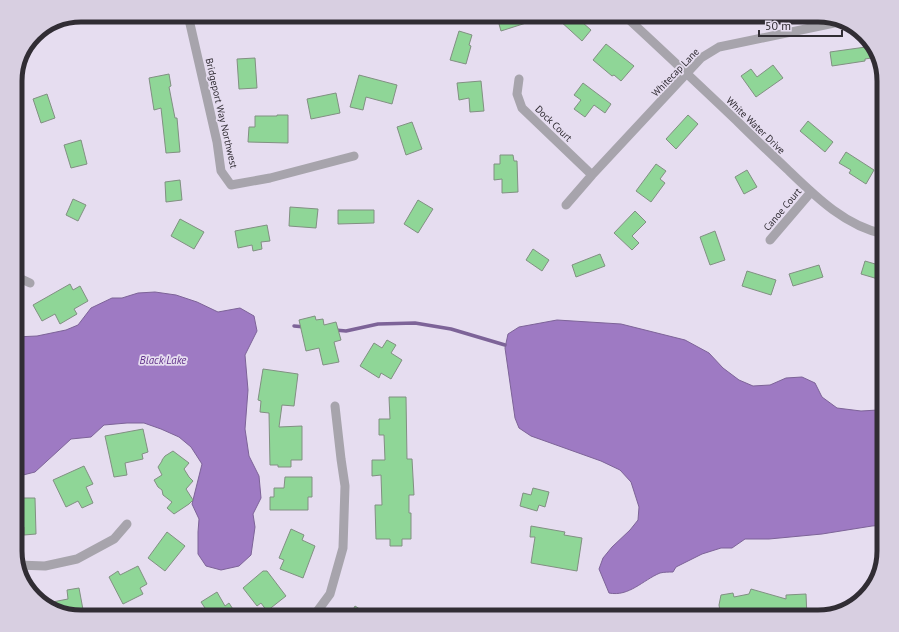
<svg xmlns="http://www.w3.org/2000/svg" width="899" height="632" font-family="'PT Sans',sans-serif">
<rect width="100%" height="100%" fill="#e6ddf0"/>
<path fill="#9e7ac3" stroke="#7d6398" d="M 155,292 L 176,295 L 197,302 L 218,312 L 240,308 L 254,316 L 257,331 L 245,355 L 248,390 L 245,429 L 249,456 L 259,476 L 261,498 L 253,514 L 255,527 L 251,555 L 239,566 L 221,570 L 206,566 L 198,554 L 198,532 L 199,519 L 192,504 L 202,464 L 191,447 L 179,437 L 161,429 L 144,423 L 127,423 L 104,425 L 91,437 L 71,439 L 35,472 L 15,477 L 15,337 L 37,336 L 66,330 L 78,325 L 91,308 L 112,298 L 122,298 L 138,293 Z
M 557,320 L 621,324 L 685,340 L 709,353 L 723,368 L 739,380 L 753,386 L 770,385 L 786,378 L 802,377 L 815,383 L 822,397 L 837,408 L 861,411 L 878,410 L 884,406 L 884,525 L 872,526 L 822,534 L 769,539 L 745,539 L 732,548 L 721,548 L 702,554 L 676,567 L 673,572 C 669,572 664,572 660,573 C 643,580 629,597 609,593 L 599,569 L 603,558 L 612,547 L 630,530 L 638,520 L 639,507 L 631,482 L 620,470 L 601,461 L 531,436 L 519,428 L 515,418 L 505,348 L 508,334 L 519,327 Z"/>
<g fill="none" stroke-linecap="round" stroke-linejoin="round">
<path stroke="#7d6398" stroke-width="3.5" d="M 294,326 L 305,327
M 335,330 L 346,331 L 378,324 L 415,323 L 451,329 L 505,345"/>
</g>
<path fill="#8fd697" stroke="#819082" d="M 501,15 L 524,15 L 526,23 L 501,31 L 497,17 Z
M 564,15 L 574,15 L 591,30 L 582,41 L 559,20 Z
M 459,31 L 472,35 L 469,45 L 471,46 L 466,64 L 450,60 Z
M 606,44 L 634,66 L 621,81 L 614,75 L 612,76 L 593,60 Z
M 873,46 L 877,51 L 878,57 L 865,59 L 865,61 L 832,66 L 830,52 Z
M 255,58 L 257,88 L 239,89 L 237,59 Z
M 773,65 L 783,78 L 756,97 L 741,76 L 751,69 L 757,77 Z
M 169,74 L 171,86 L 169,87 L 175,118 L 177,118 L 180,152 L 166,153 L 161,108 L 154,110 L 149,78 Z
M 359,75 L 397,85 L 392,104 L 366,97 L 363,110 L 350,107 Z
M 481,81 L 484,111 L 470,112 L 469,98 L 459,100 L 457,83 Z
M 583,83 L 611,104 L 605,113 L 594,105 L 585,117 L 574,109 L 581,100 L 574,95 Z
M 336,93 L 340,113 L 311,119 L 307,99 Z
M 47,94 L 55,118 L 41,123 L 33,99 Z
M 277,115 L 288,115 L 288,143 L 248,142 L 249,127 L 255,127 L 255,116 L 277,116 Z
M 688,115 L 698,124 L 676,149 L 666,139 Z
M 808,121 L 833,142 L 825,152 L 800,131 Z
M 412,122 L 422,149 L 406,155 L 397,127 Z
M 81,140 L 87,164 L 71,168 L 64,145 Z
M 846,152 L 874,170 L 866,184 L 849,173 L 851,170 L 839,163 Z
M 500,155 L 513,155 L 514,161 L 517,161 L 518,192 L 502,193 L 502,179 L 494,180 L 494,164 L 500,164 Z
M 656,164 L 666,171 L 660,179 L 665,183 L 651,202 L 636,191 Z
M 747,170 L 757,187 L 744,194 L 735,177 Z
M 180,180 L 182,200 L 166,202 L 165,182 Z
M 73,199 L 86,205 L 78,221 L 66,215 Z
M 418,200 L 433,209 L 418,233 L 404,224 Z
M 290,207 L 318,209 L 316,228 L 289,226 Z
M 338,210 L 374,210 L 374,223 L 338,224 Z
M 635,211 L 646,222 L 632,236 L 639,243 L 632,250 L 614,233 Z
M 180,219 L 204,232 L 194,249 L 171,236 Z
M 267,225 L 270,241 L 261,242 L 262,249 L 253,251 L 252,245 L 238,248 L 235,231 Z
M 715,231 L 725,260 L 710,265 L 700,237 Z
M 533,249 L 549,260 L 542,271 L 526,260 Z
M 600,254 L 605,266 L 576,277 L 572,265 Z
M 865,261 L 882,266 L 878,279 L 861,274 Z
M 819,265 L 823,277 L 793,286 L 789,274 Z
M 747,271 L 776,280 L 771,295 L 742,286 Z
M 70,284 L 73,290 L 80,286 L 88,301 L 74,309 L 77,314 L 60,324 L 55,314 L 42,321 L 33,305 Z
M 315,316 L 316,320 L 323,319 L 324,325 L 336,322 L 341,340 L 334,342 L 339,362 L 323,365 L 319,348 L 306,351 L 299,320 Z
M 387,340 L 396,345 L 391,353 L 402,360 L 391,379 L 381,373 L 379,378 L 360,366 L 374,343 L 382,348 Z
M 263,369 L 298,374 L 294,406 L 282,405 L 279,427 L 302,426 L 302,460 L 291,460 L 291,467 L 278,467 L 278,465 L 270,465 L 269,413 L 260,412 L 261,401 L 258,400 Z
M 389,397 L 406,397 L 407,459 L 412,459 L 414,495 L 409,495 L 409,513 L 411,513 L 411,539 L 402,539 L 402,546 L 390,546 L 390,539 L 376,539 L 375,505 L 382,505 L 381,475 L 372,476 L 372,460 L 385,460 L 384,435 L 379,435 L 379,419 L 390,419 Z
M 143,429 L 148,452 L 142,454 L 143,459 L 125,463 L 127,475 L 114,477 L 105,436 Z
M 173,451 L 189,463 L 184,469 L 189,477 L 193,481 L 186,489 L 193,500 L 189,504 L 174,514 L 167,508 L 172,502 L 163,495 L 162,490 L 158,487 L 154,480 L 162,475 L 158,467 L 162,461 L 162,460 L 165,456 Z
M 84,466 L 93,484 L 86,487 L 93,503 L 82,508 L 78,501 L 66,507 L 53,480 Z
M 285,477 L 312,477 L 312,497 L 308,497 L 308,510 L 270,510 L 270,497 L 274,497 L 274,488 L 284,488 Z
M 533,488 L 549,492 L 545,507 L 539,505 L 537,511 L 520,506 L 523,493 L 531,495 Z
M 15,498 L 35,498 L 36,534 L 24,535 L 24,527 L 15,527 Z
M 531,526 L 565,532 L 564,535 L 582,538 L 577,571 L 531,563 L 535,537 L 530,537 Z
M 291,529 L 304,535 L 302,540 L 315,546 L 303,578 L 280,569 L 284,560 L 279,558 Z
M 167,532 L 185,546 L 165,571 L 148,558 Z
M 138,566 L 147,584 L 140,588 L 143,594 L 123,604 L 109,577 L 118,571 L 120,575 Z
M 263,571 L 267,571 L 286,596 L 267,611 L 261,603 L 257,606 L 243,588 Z
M 79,588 L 84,615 L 79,616 L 42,604 L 68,599 L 67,590 Z
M 751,589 L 786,599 L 786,595 L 806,594 L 807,617 L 742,617 L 742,615 L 733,617 L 721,617 L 719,605 L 721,595 L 733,593 L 734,597 L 749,594 Z
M 217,592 L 225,606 L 229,603 L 238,617 L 198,617 L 207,611 L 201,602 Z
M 355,606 L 372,617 L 349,617 Z"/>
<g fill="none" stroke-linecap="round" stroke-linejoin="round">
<path stroke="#a7a4ac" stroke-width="9" d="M 188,15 L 217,142 L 221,171 L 231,185 L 270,178 L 354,156
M 624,15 C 662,50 699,85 737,121 C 753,137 770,153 787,169 C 815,196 845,226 884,234
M 519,79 L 517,94 L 522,108 L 592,175
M 566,205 L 592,175 L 701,58 L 719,47 L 839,22
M 770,240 L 811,192
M 15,276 L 30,283
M 18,565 L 45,566 L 77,559 L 114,539 L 127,524
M 313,617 L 330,594 L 343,548 L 345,486 L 341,459 L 335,406"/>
</g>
<g text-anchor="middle" stroke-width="3.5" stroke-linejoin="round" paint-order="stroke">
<g font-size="10" fill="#312d34" stroke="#e6ddf0">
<text transform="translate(675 72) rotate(-46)" y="4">Whitecap Lane</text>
<text transform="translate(222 113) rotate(77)" y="4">Bridgeport Way Northwest</text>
<text transform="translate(554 123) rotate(44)" y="4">Dock Court</text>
<text transform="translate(756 125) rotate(44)" y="4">White Water Drive</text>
<text transform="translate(782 209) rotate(-50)" y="4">Canoe Court</text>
</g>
<g font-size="11" font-style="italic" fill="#62338b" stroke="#e6ddf0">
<text x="163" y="364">Black Lake</text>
</g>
</g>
<path d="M0 0H899V632H0ZM81 22H818A59 59 0 0 1 877 81V551A59 59 0 0 1 818 610H81A59 59 0 0 1 22 551V81A59 59 0 0 1 81 22Z" fill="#d8cfe1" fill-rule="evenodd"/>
<path fill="none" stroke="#312d34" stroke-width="5" d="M81 22H818A59 59 0 0 1 877 81V551A59 59 0 0 1 818 610H81A59 59 0 0 1 22 551V81A59 59 0 0 1 81 22Z"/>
<path d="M759 30v6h83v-6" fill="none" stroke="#312d34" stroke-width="2"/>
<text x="765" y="30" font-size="12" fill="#312d34" stroke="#e6ddf0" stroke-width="3" paint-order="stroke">50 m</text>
</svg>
